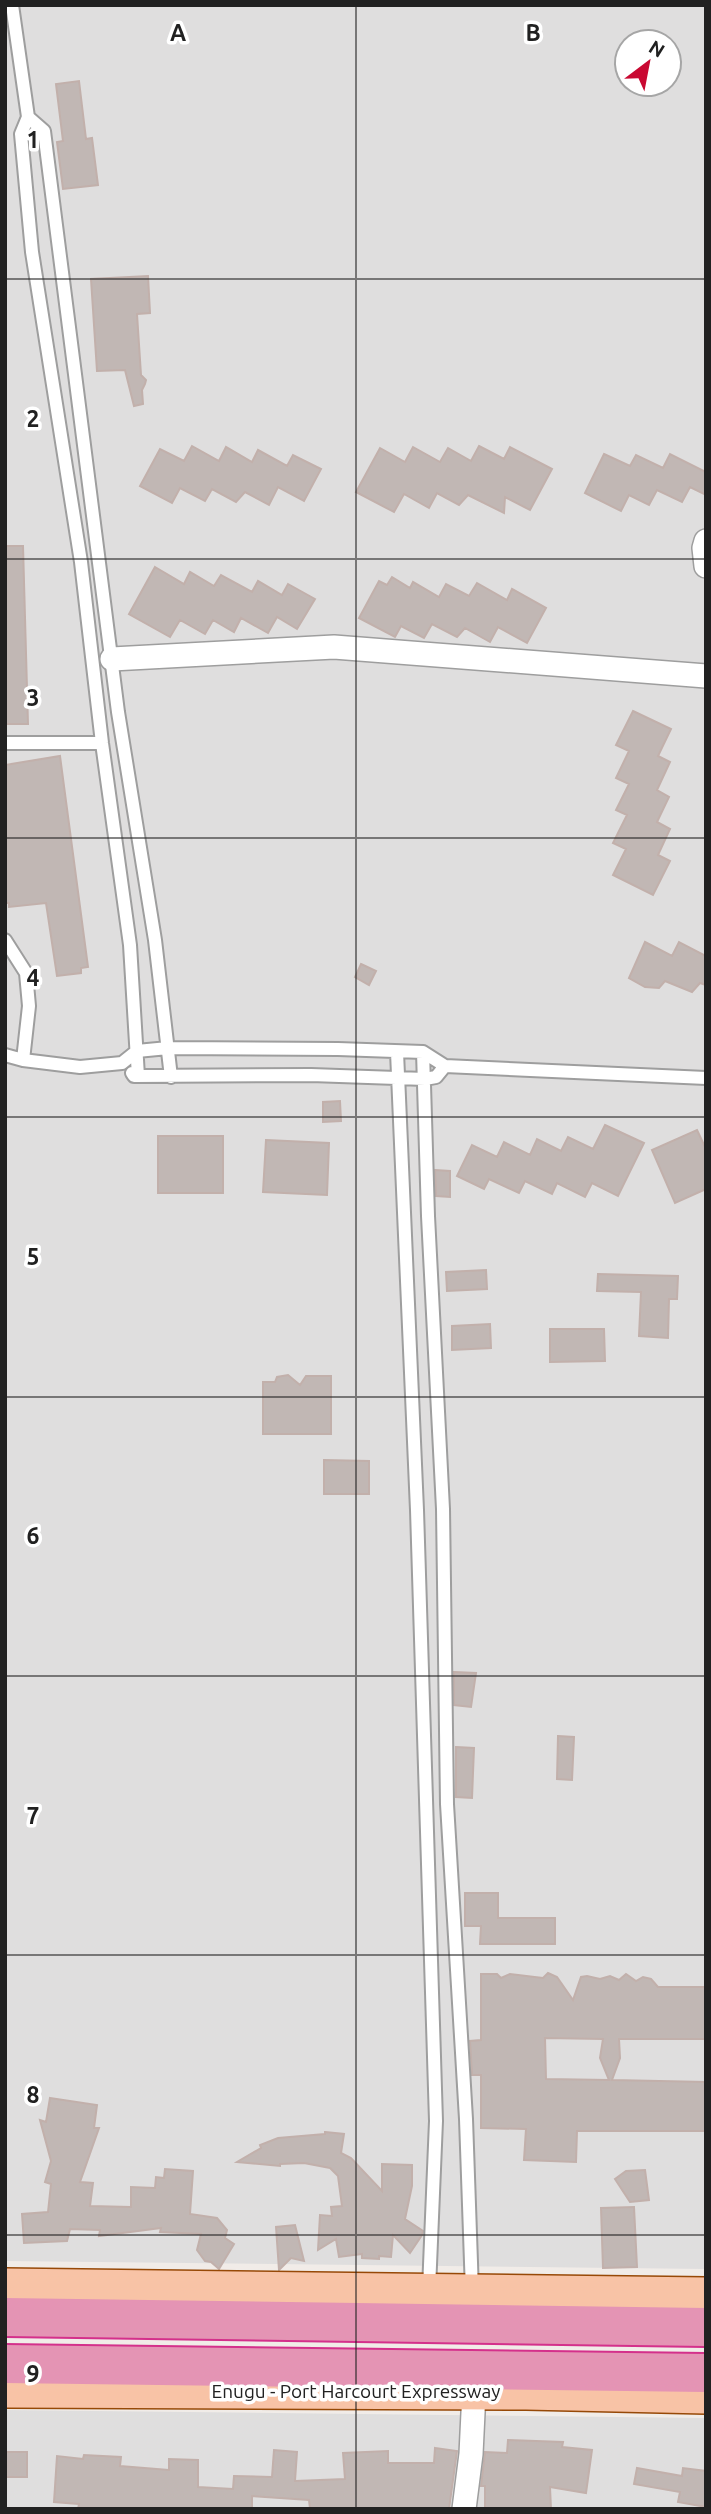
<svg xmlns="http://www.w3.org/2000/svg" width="711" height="2514" font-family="Ubuntu,sans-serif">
<rect width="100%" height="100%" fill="#f1ece8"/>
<path fill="#dfdede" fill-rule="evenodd" d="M 5,5 L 706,5 L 706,2269 L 5,2261 ZM 627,42 L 669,42 L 669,84 L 627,84 Z
M 5,2410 L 706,2418 L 706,2509 L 5,2509 Z"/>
<path fill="#c1b7b4" stroke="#c2b0ab" stroke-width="2" fill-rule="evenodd" d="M 79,81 L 86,139 L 92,138 L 98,185 L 63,189 L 57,142 L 63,141 L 56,84 Z
M 148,276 L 150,313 L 137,314 L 141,375 L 146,380 L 145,384 L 142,390 L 143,404 L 134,406 L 125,370 L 97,371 L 91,279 Z
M 192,446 L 219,461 L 226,447 L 252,462 L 258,450 L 287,466 L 293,455 L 321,469 L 304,501 L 278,487 L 269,505 L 245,492 L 236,502 L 212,489 L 205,501 L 180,488 L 172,503 L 140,486 L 160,449 L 184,461 Z
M 479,446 L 504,459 L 510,447 L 552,469 L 530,510 L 505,497 L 504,513 L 468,495 L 459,505 L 437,493 L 429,508 L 404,494 L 394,512 L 356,492 L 380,448 L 405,462 L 413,447 L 440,462 L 448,448 L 471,461 Z
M 604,454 L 630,466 L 636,455 L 663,468 L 670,454 L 706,472 L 706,495 L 690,487 L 682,502 L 657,490 L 649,505 L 629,495 L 621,511 L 585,493 Z
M 5,546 L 23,546 L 28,724 L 5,724 Z
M 155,567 L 184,584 L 190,572 L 214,586 L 221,575 L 252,592 L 258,581 L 282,595 L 288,584 L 315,599 L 297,629 L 277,617 L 268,633 L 241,618 L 234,632 L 213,620 L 205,634 L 180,620 L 170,637 L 129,614 Z
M 392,577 L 410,588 L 413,582 L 439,597 L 446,584 L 469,596 L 477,583 L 507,600 L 512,589 L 546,608 L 527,643 L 498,627 L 490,642 L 465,628 L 457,637 L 432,624 L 424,638 L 401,626 L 395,637 L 359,618 L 379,581 L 387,585 Z
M 633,711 L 671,729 L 658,756 L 670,762 L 657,790 L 669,797 L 657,822 L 670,829 L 658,855 L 670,861 L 653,895 L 613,875 L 626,849 L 613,843 L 627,815 L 616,810 L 629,784 L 616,778 L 629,751 L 616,745 Z
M 60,756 L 88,967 L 81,968 L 81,973 L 57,976 L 46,903 L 9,907 L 9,903 L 5,903 L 5,765 Z
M 645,942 L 672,956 L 679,942 L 706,956 L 706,985 L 700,983 L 692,992 L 665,981 L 659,988 L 645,987 L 629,978 Z
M 361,964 L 376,971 L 369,985 L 355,977 Z
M 340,1101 L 341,1121 L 323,1122 L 323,1102 Z
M 605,1125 L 644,1143 L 618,1196 L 592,1183 L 585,1197 L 557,1183 L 552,1194 L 525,1181 L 519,1193 L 489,1179 L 484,1189 L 457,1176 L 472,1145 L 497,1157 L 504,1142 L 530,1155 L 537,1139 L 561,1151 L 568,1137 L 593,1149 Z
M 697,1130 L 706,1149 L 706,1189 L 675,1203 L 652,1150 Z
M 158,1136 L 223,1136 L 223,1193 L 158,1193 Z
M 266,1140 L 329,1143 L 327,1195 L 263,1192 Z
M 435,1170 L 450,1171 L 450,1197 L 436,1196 Z
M 486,1270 L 487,1289 L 447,1291 L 446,1272 Z
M 598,1274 L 678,1276 L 677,1299 L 669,1299 L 668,1338 L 639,1336 L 641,1292 L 597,1291 Z
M 490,1324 L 491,1348 L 452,1350 L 452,1326 Z
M 550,1329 L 604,1329 L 605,1361 L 550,1362 Z
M 288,1375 L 300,1385 L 306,1376 L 331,1376 L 331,1434 L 263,1434 L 263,1382 L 275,1382 L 277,1377 Z
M 324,1460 L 369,1461 L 369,1494 L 324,1494 Z
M 454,1672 L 476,1673 L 471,1707 L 454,1705 Z
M 558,1736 L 574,1737 L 572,1780 L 557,1779 Z
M 456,1747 L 474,1748 L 472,1798 L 456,1797 Z
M 465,1893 L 498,1893 L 498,1918 L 555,1918 L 555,1944 L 480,1944 L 481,1926 L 465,1926 Z
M 548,1973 L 557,1977 L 573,2000 L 581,1977 L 587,1976 L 600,1979 L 610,1976 L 619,1980 L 626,1974 L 636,1981 L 643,1977 L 651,1979 L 658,1987 L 706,1987 L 706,2039 L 619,2039 L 620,2058 L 612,2080 L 706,2082 L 706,2131 L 577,2131 L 576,2162 L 524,2160 L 526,2129 L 481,2128 L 481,2075 L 472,2075 L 470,2041 L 481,2040 L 481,1974 L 497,1974 L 501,1978 L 510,1974 L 543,1978 ZM 545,2038 L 603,2039 L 600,2058 L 609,2080 L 546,2079 Z
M 50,2098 L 97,2105 L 94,2128 L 99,2128 L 80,2182 L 93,2183 L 90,2206 L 131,2207 L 131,2187 L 155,2188 L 156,2177 L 164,2178 L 165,2169 L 193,2171 L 190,2214 L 217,2218 L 227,2230 L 225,2238 L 234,2244 L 219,2269 L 211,2262 L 205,2261 L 197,2250 L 201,2234 L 160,2232 L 161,2228 L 99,2236 L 100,2230 L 70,2229 L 67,2241 L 24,2243 L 22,2214 L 48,2212 L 51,2184 L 45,2182 L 51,2161 L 40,2120 L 46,2122 Z
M 325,2132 L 344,2134 L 341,2153 L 351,2158 L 382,2191 L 382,2164 L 412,2165 L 412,2186 L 405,2219 L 423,2231 L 422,2235 L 410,2253 L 393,2235 L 391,2257 L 379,2256 L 379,2259 L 362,2258 L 362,2254 L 339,2257 L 336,2239 L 318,2250 L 320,2215 L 332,2216 L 331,2207 L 342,2206 L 338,2176 L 330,2168 L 304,2163 L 280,2164 L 280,2166 L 237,2162 L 261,2148 L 260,2145 L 278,2138 L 325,2134 Z
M 645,2170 L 649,2200 L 630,2202 L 615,2179 L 626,2171 Z
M 634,2207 L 637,2267 L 603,2268 L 601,2208 Z
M 295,2225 L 304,2261 L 291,2258 L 279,2270 L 276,2227 Z
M 508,2440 L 563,2442 L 562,2447 L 592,2450 L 586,2493 L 550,2487 L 551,2509 L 485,2509 L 485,2486 L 481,2486 L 485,2452 L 507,2453 Z
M 435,2448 L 457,2451 L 449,2509 L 310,2509 L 309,2500 L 252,2496 L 252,2509 L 78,2509 L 79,2504 L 54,2502 L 57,2456 L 83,2459 L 84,2455 L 121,2457 L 120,2466 L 169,2470 L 169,2459 L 198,2460 L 198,2487 L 233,2489 L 234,2476 L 272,2477 L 274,2450 L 297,2452 L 295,2481 L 345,2479 L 343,2453 L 388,2451 L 388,2463 L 434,2463 Z
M 5,2452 L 27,2452 L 27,2477 L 5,2477 Z
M 637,2468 L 682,2476 L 683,2468 L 706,2471 L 706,2507 L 678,2502 L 680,2492 L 634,2484 Z"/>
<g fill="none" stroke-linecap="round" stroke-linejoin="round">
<g stroke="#9e9e9e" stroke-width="16">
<path id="lane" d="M 12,5 L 28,117
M 5,743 L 102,743
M 5,940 L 26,973 L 29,1006 L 23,1060
M 397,1052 L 417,1510 L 436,2121 L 429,2289
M 423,1052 L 428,1216 L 443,1509 L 447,1804 L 466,2119 L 472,2291
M 5,1055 L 23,1060 L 80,1067 L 122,1063 L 137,1051 L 168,1048 L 338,1049 L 423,1052 L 445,1066 L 706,1078
M 132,1073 L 134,1076 L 311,1075 L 425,1079 L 436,1077 L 445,1066
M 138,1076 L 130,945 L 102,743 L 81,562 L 32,252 L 21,134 L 28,117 L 44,131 L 118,712 L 155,940 L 171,1077"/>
</g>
<g stroke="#9e9e9e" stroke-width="26">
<path id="street" d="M 706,541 L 704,548 L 706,566
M 112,659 L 334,647 L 706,676
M 464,2509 L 471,2454 L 474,2392"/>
</g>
<g stroke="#974907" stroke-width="40">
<path id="primary" d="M 5,2287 L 706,2296
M 5,2389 L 526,2391 L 706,2395"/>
</g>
<g stroke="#d4308b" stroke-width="42">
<path id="highway" d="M 5,2317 L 706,2327
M 5,2364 L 706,2373"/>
</g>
<use href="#lane" stroke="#fff" stroke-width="12"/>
<use href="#street" stroke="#fff" stroke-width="23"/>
<use href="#primary" stroke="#f8c3a6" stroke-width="37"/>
<use href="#highway" stroke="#e494b4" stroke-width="38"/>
</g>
<path fill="none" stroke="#212121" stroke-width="2" stroke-opacity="0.55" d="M 356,5 L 356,2509M 5,279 L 706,279M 5,559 L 706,559M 5,838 L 706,838M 5,1117 L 706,1117M 5,1397 L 706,1397M 5,1676 L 706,1676M 5,1955 L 706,1955M 5,2235 L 706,2235"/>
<g text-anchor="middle" stroke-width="7" stroke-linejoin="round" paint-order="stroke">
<g font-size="19" fill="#212121" stroke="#fff">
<text x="356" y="2398">Enugu - Port Harcourt Expressway</text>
</g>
</g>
<g font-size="23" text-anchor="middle" font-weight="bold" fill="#212121" stroke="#fff" stroke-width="7" stroke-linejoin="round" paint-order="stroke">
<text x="178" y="41">A</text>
<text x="533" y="41">B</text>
<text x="33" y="148">1</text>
<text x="33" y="427">2</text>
<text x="33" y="706">3</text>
<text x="33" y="986">4</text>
<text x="33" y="1265">5</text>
<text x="33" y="1544">6</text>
<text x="33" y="1824">7</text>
<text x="33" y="2103">8</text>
<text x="33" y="2382">9</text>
</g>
<rect width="711" height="2514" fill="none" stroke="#212121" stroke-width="14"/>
<g transform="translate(648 63) rotate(32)"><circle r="33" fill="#ffffff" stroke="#a6a6a6" stroke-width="2"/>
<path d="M0-5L12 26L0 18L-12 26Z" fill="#c90932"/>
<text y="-10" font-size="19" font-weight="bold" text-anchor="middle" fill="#212121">N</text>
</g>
</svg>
